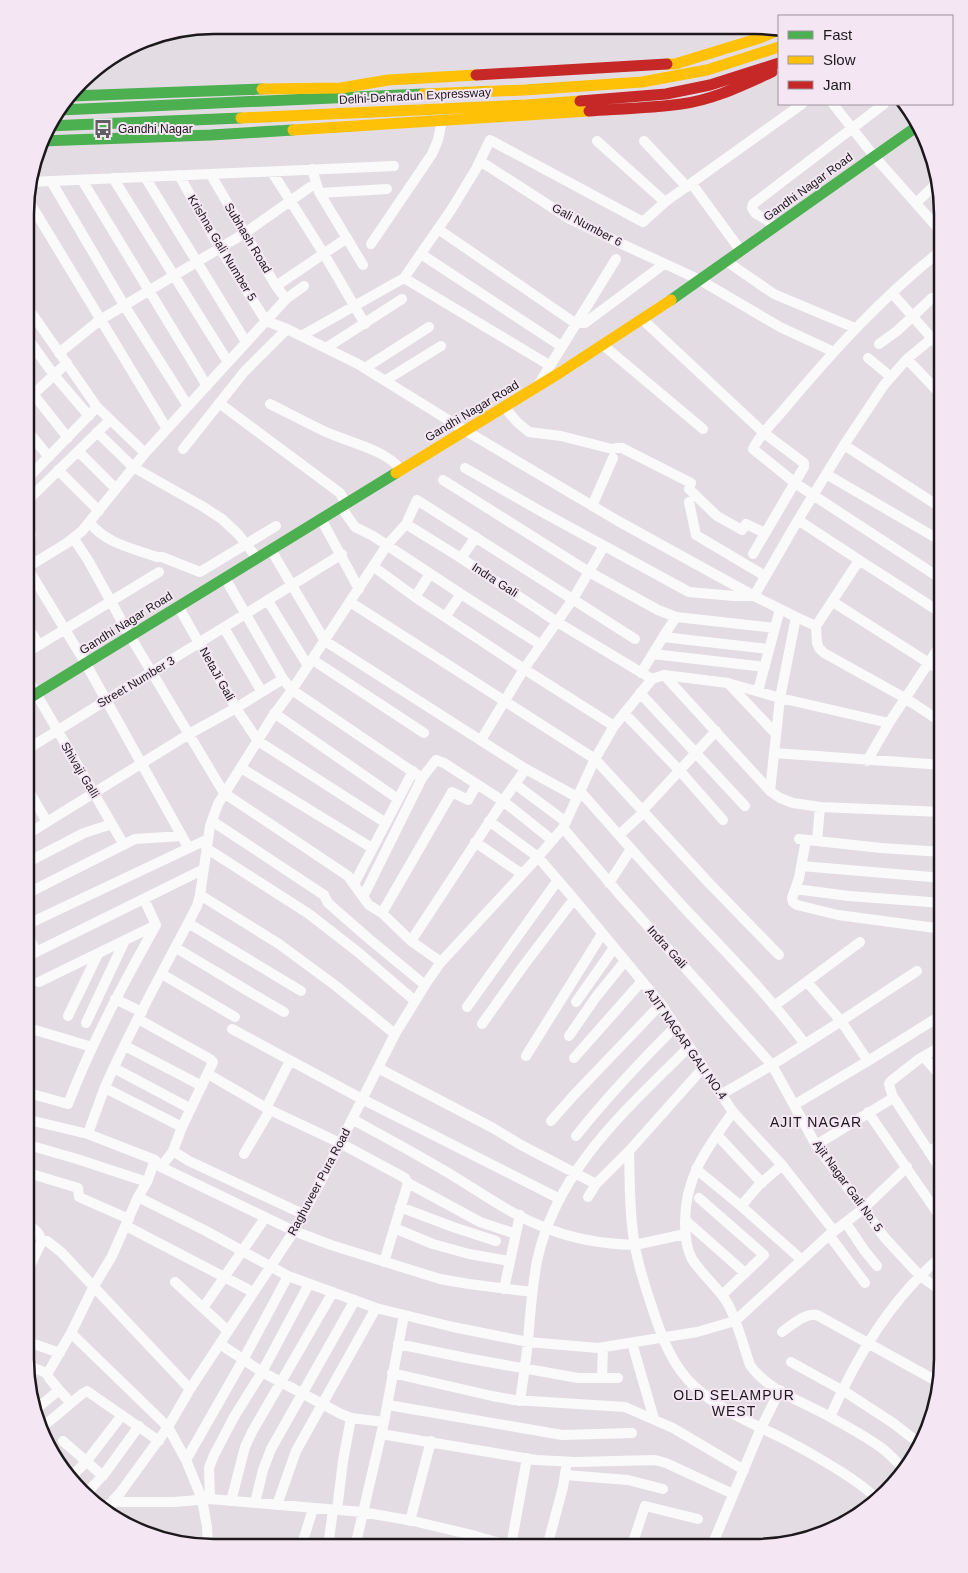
<svg xmlns="http://www.w3.org/2000/svg" width="968" height="1573" font-family="Arial,sans-serif">
<rect width="100%" height="100%" fill="#e3dde3"/>
<g fill="none" stroke-linecap="round" stroke-linejoin="round">
<path stroke="#fbfafb" stroke-width="10" d="M 833,104 L 874,156 L 943,234
M 597,141 L 665,202
M 644,141 L 687,187
M 480,161 L 570,219 L 624,245 L 700,280 L 780,327 L 834,352
M 312,169 L 319,192 L 363,265
M 272,172 L 324,254 L 365,324
M 179,175 L 219,247 L 266,321 L 287,329 L 358,364 L 466,431 L 618,521 L 754,596 L 796,617 L 780,698 L 770,791
M 211,175 L 276,286 L 286,299
M 145,177 L 246,342
M 113,178 L 228,362
M 82,180 L 207,386
M 51,181 L 124,305 L 188,406
M 29,182 L 394,166
M 692,184 L 741,251
M 320,193 L 387,189
M 27,198 L 167,429
M 916,203 L 937,183
M 777,226 L 755,213 L 752,208 L 753,204 L 884,104
M 438,229 L 575,323 L 585,323 L 664,264
M 371,244 L 432,154 L 438,140 L 442,120
M 421,254 L 561,346
M 726,261 L 774,294 L 855,328
M 404,278 L 549,365
M 276,286 L 347,238
M 892,293 L 943,351
M 26,305 L 97,407 L 145,453
M 642,319 L 764,433 L 804,463 L 804,467 L 753,554
M 26,336 L 54,375 L 89,416
M 301,336 L 404,278 L 451,210 L 476,169 L 490,140 L 643,222 L 665,202 L 802,104
M 879,344 L 897,331 L 932,298
M 603,345 L 703,429
M 326,348 L 402,299
M 59,353 L 100,320 L 245,233 L 310,187
M 868,358 L 891,377
M 907,359 L 943,397
M 365,368 L 429,327
M 386,380 L 441,346
M 26,385 L 68,438
M 537,387 L 616,259
M 26,401 L 67,363
M 219,403 L 340,493 L 346,504
M 270,404 C 288,413 307,423 326,432 C 348,442 387,450 401,470
M 504,407 L 517,422 L 529,432 L 561,436 L 612,449 L 616,448 L 622,448 L 691,483 L 689,489 L 717,516 L 742,530 L 746,524 L 765,533
M 26,429 L 49,457
M 97,432 L 133,467 L 202,506 L 222,519 L 238,534 L 257,558
M 844,445 L 943,509
M 183,449 L 244,372 L 287,329
M 78,451 L 116,489
M 465,468 L 542,512 L 689,592 L 734,596 L 753,596
M 58,470 L 99,511
M 826,474 L 943,542
M 26,480 L 97,407
M 443,480 L 589,572 L 658,610 L 676,617 L 775,628
M 26,502 L 110,420
M 689,502 L 696,535 L 765,576
M 592,506 L 613,458
M 341,507 L 355,527 L 373,536 L 461,594
M 321,519 L 359,589
M 798,520 L 862,562
M 90,523 C 107,544 132,548 157,557 L 162,557 L 200,572 L 276,526
M 406,524 L 461,558
M 26,527 L 31,535
M 476,537 L 461,558 L 557,622 L 652,679
M 74,539 L 88,560 L 130,636 L 224,793 L 348,876 L 363,897
M 271,550 L 325,641 L 524,768 L 522,774 L 503,801 L 411,941 L 441,962
M 27,567 L 86,664 L 188,847
M 374,567 L 415,597
M 26,568 L 67,543 L 82,531 L 145,453 L 286,299 L 304,286
M 430,574 L 415,597 L 524,669 L 614,726
M 943,580 L 813,495 L 794,482 L 753,449 C 759,435 777,418 786,407 C 834,350 884,295 943,249
M 754,596 L 798,520 L 844,445 L 884,385 L 907,359 L 943,329
M 268,601 L 308,666
M 350,602 L 595,759 L 708,882 L 779,955
M 833,602 L 943,672
M 178,606 L 236,708 L 258,741 L 386,823
M 445,617 L 461,594 L 541,645
M 796,617 L 816,626
M 26,624 L 39,645
M 224,628 L 262,692
M 663,637 L 676,617
M 26,653 L 159,572
M 653,654 L 765,667
M 313,660 L 424,733
M 641,673 L 663,637 L 769,649
M 664,675 L 728,683 L 780,698 L 889,723
M 26,676 L 124,845
M 728,683 L 776,734
M 758,691 L 780,609
M 640,693 L 745,806
M 274,713 L 398,799
M 624,713 L 680,771 L 723,820
M 943,723 L 905,698 L 824,653 L 819,648 L 817,643 L 816,626 L 856,565 L 862,562 L 943,614
M 481,740 L 524,669 L 573,599 L 604,546
M 26,750 L 342,554
M 774,753 L 943,765
M 867,761 L 889,723 L 943,641
M 241,768 L 372,848
M 524,768 L 577,797
M 422,778 L 292,690 L 387,545 L 406,524 L 417,500 L 635,639
M 515,784 L 566,822
M 26,786 L 47,822
M 580,791 C 616,832 652,873 689,913 C 729,955 770,997 805,1044
M 643,810 L 716,731
M 212,821 L 324,895 L 328,903 L 368,938 L 425,985
M 489,821 L 538,857 L 574,899 L 661,1004 L 733,1112 L 782,1165 L 834,1231
M 563,828 L 620,895 L 772,1065 L 816,1145 L 885,1238 L 920,1276 L 943,1292
M 26,835 L 189,734 L 236,708 L 283,679
M 619,835 L 644,812
M 799,839 L 881,848 L 943,852
M 806,840 L 799,878 L 792,898 L 793,902 L 797,905 L 838,915 L 943,929
M 817,841 L 820,807
M 475,842 L 522,874
M 206,848 L 309,914 L 359,953 L 415,1001
M 26,863 L 84,833 L 112,824
M 801,866 L 943,878
M 609,883 L 631,849
M 354,884 L 413,771
M 795,889 L 849,896 L 943,903
M 26,894 L 135,839 L 182,836
M 200,895 L 279,944 L 336,986 L 395,1034
M 382,913 L 452,792 L 468,800 L 477,784
M 188,923 L 301,991
M 26,925 L 208,839
M 26,931 L 36,952
M 411,941 L 382,913 L 369,905 L 363,897 L 422,778 L 436,760 L 444,763 L 503,801 L 552,840
M 176,948 C 212,969 247,991 284,1012
M 26,957 L 204,869
M 162,974 L 235,1017
M 39,982 L 156,925
M 807,982 L 841,1021 L 868,1061
M 115,999 L 142,1012
M 576,1002 L 614,948
M 774,1006 L 860,942
M 467,1007 L 558,880
M 68,1016 L 98,954
M 138,1019 L 210,1059 L 213,1062 L 182,1127 L 173,1151 L 161,1167 L 294,1231 L 331,1245 L 440,1279 L 469,1284 L 532,1292
M 86,1023 L 125,940
M 482,1024 L 524,965 L 574,899
M 25,1027 L 92,1047
M 232,1029 L 362,1099 L 560,1199
M 569,1036 L 596,997 L 625,961
M 125,1046 L 202,1086
M 526,1056 L 602,934
M 924,1057 L 943,1079
M 574,1058 L 642,981
M 114,1068 L 191,1109
M 378,1068 L 493,1128 L 521,1145 L 596,1184
M 208,1074 L 270,1110
M 105,1088 L 182,1127
M 25,1092 L 68,1104 C 93,1040 123,984 156,925 L 144,899
M 722,1094 L 772,1065 L 835,1025 L 917,971
M 894,1098 L 943,1173
M 794,1105 L 868,1061 L 943,1014
M 266,1108 L 290,1061
M 733,1112 C 708,1147 685,1176 685,1222 C 685,1234 686,1248 692,1259 C 702,1275 718,1287 728,1304 C 738,1323 743,1345 750,1365 C 768,1391 804,1402 830,1417 C 848,1427 867,1437 883,1449 C 892,1456 898,1464 906,1471
M 868,1112 L 943,1221
M 25,1119 L 88,1134 L 155,1160 L 161,1167
M 352,1119 C 383,1136 415,1153 445,1171 C 479,1191 512,1216 549,1229 C 576,1240 605,1244 635,1245 L 685,1234
M 551,1121 L 573,1096 L 661,1004
M 88,1134 C 93,1119 99,1103 105,1087 C 132,1025 166,966 197,906 L 200,895 L 210,826 L 218,804 L 273,716 L 292,690 L 283,679 L 225,578
M 717,1135 L 762,1183
M 576,1136 C 607,1097 641,1061 676,1026
M 25,1144 L 77,1159 L 147,1182
M 816,1145 L 893,1098 L 889,1084 L 891,1081 L 919,1059 L 943,1045
M 173,1151 L 189,1161 L 303,1214
M 629,1151 C 630,1182 629,1215 635,1246 C 638,1264 644,1283 650,1301 C 660,1332 670,1364 695,1387 C 721,1411 754,1424 786,1440 C 807,1451 865,1483 878,1501
M 929,1152 L 943,1142
M 244,1154 L 270,1110 L 340,1143 L 405,1178 L 408,1183 L 480,1222 L 516,1234
M 696,1169 L 741,1206 L 802,1260
M 25,1172 L 78,1188 L 79,1197 L 129,1219
M 138,1197 L 147,1182 L 155,1160
M 588,1197 L 596,1184 L 629,1151 L 703,1068
M 699,1198 L 764,1255 L 722,1295
M 741,1206 L 759,1185 L 782,1165
M 400,1207 L 453,1227 L 496,1241
M 685,1220 L 745,1273
M 846,1223 L 864,1250 L 877,1266
M 25,1225 L 31,1226 L 38,1233 L 42,1241
M 126,1226 L 253,1292
M 394,1228 L 433,1244 L 469,1254 L 510,1261
M 829,1235 L 865,1283
M 42,1241 L 47,1241 L 61,1252 L 190,1389
M 384,1262 L 408,1183
M 25,1276 L 42,1241
M 175,1282 L 228,1331
M 504,1289 L 520,1215
M 203,1308 L 265,1218
M 782,1332 C 792,1325 804,1313 817,1315 L 940,1383
M 71,1333 L 168,1427 L 186,1460 L 202,1499 L 207,1527 L 208,1546
M 25,1341 L 60,1353
M 632,1343 L 654,1419
M 220,1344 L 262,1372 L 341,1414 L 351,1418 L 384,1422
M 398,1344 L 466,1358 L 578,1378 L 618,1378
M 791,1362 L 847,1393 L 893,1423 L 920,1444
M 27,1367 L 30,1366 L 46,1373 L 49,1371 L 71,1333 L 94,1286 L 112,1256 L 138,1197 L 206,1231 L 288,1276 L 376,1308 L 453,1327 L 528,1342 L 598,1348 L 697,1332 L 735,1321 L 829,1235 L 863,1209 L 907,1167
M 47,1373 L 49,1378 L 59,1390
M 392,1373 L 492,1396 L 514,1400 L 625,1407 L 673,1428 L 744,1470
M 602,1378 L 603,1348
M 520,1401 C 523,1381 526,1361 528,1341 C 530,1314 532,1288 537,1261 C 557,1169 625,1111 689,1047
M 388,1405 L 562,1435 L 632,1433
M 35,1410 L 59,1390 L 71,1403
M 830,1417 C 857,1356 891,1298 943,1255
M 39,1430 L 82,1394 L 87,1391 L 159,1441
M 381,1434 L 536,1460 L 576,1462 L 655,1460 L 666,1463 L 733,1494
M 63,1441 L 103,1476
M 186,1460 L 243,1360 L 288,1276
M 565,1475 L 628,1480 L 663,1489
M 69,1479 L 86,1462 L 122,1415
M 85,1495 L 105,1473 L 139,1426
M 210,1499 L 209,1468 L 214,1455 L 234,1417 L 262,1372 L 309,1284
M 231,1501 L 245,1447 L 252,1432 L 333,1292
M 112,1502 L 174,1502 L 210,1499 L 362,1512 L 413,1521 L 472,1535 L 514,1547
M 255,1503 L 263,1470 L 271,1449 L 355,1300
M 277,1505 L 296,1451 L 376,1308
M 337,1510 L 343,1461 L 351,1418
M 103,1511 L 120,1493 L 168,1427 L 190,1389 L 294,1231 L 321,1181 L 395,1034 L 427,982 L 441,962 L 538,857 L 563,828 L 595,759 L 614,726 L 652,679 L 664,675 L 770,791 L 780,798 L 793,803 L 820,807 L 943,812
M 410,1521 L 431,1441
M 511,1546 L 527,1458
M 301,1547 L 313,1509
M 328,1547 L 333,1510
M 355,1547 L 384,1422 L 404,1315
M 547,1547 L 563,1487 L 566,1468
M 631,1548 L 645,1506 L 698,1519
M 711,1548 L 761,1428 L 780,1390"/>
<path stroke="#4caf50" stroke-width="11" d="M 71,96 L 262,89
M 60,110 L 423,94
M 48,126 L 241,118
M 41,141 L 211,135 L 293,130
M 671,300 L 919,125
M 26,700 L 396,473"/>
<path stroke="#ffc107" stroke-width="11" d="M 667,64 L 675,64 L 760,38 L 779,30
M 262,89 L 341,88 L 388,80 L 476,75
M 423,94 L 525,90 L 642,82 L 707,70 L 779,47
M 241,118 L 526,105 L 580,101
M 293,130 L 589,111
M 396,473 L 561,372 L 671,300"/>
<path stroke="#c62828" stroke-width="11" d="M 476,75 L 667,64
M 580,101 L 666,94 L 710,85 L 779,63
M 589,111 C 619,109 651,108 681,104 C 713,100 743,85 772,72"/>
</g>
<defs>
<g id="bus-bare" transform="scale(1.5)"><path d="M-5-6H5V4H4V6H2V4H-2V6H-4V4H-5ZM-3.5-4V0h7V-4ZM-3.5 1.2v1.5H-2V1.2ZM2 1.2v1.5H3.5V1.2Z" fill="#625d62" stroke="#f4e7f3" stroke-width="2.5" paint-order="stroke"/></g>
</defs>
<g fill-rule="evenodd">
<use href="#bus-bare" x="103" y="129"/>
</g>
<g text-anchor="middle" stroke-width="4" stroke-linejoin="round" paint-order="stroke">
<g font-size="12" fill="#1c181c" stroke="#f4e7f3">
<text transform="translate(415 96) rotate(-3)" y="4">Delhi-Dehradun Expressway</text>
<text transform="translate(808 187) rotate(-36)" y="4">Gandhi Nagar Road</text>
<text transform="translate(587 225) rotate(28)" y="4">Gali Number 6</text>
<text transform="translate(248 238) rotate(59)" y="4">Subhash Road</text>
<text transform="translate(222 248) rotate(59)" y="4">Krishna Gali Number 5</text>
<text transform="translate(472 411) rotate(-31)" y="4">Gandhi Nagar Road</text>
<text transform="translate(495 580) rotate(33)" y="4">Indra Gali</text>
<text transform="translate(126 623) rotate(-32)" y="4">Gandhi Nagar Road</text>
<text transform="translate(217 674) rotate(61)" y="4">NetaJi Gali</text>
<text transform="translate(136 682) rotate(-31)" y="4">Street Number 3</text>
<text transform="translate(80 770) rotate(59)" y="4">Shivaji Galli</text>
<text transform="translate(667 947) rotate(48)" y="4">Indra Gali</text>
<text transform="translate(686 1044) rotate(55)" y="4">AJIT NAGAR GALI NO.4</text>
<text transform="translate(319 1182) rotate(-62)" y="4">Raghuveer Pura Road</text>
<text transform="translate(848 1186) rotate(54)" y="4">Ajit Nagar Gali No. 5</text>
</g>
<g font-size="12" fill="#1c181c" stroke="#f4e7f3" text-anchor="start">
<text x="118" y="133">Gandhi Nagar</text>
</g>
<g font-size="14" letter-spacing="1" fill="#1c181c" stroke="#f4e7f3">
<text x="816" y="1127">AJIT NAGAR</text>
<text x="734" y="1400">OLD SELAMPUR<tspan x="734" dy="16">WEST</tspan></text>
</g>
</g>
<path d="M0 0H968V1573H0ZM214 34H754A180 180 0 0 1 934 214V1359A180 180 0 0 1 754 1539H214A180 180 0 0 1 34 1359V214A180 180 0 0 1 214 34Z" fill="#f4e7f3" fill-rule="evenodd"/>
<path fill="none" stroke="#1c181c" stroke-width="2.5" d="M214 34H754A180 180 0 0 1 934 214V1359A180 180 0 0 1 754 1539H214A180 180 0 0 1 34 1359V214A180 180 0 0 1 214 34Z"/>
<rect x="778" y="15" width="175" height="90" fill="#f4e7f3" stroke="#9e949d"/>
<rect x="788" y="31" width="25" height="8" fill="#4caf50" stroke="#9e949d"/>
<text x="823" y="40" font-size="15" fill="#1c181c">Fast</text>
<rect x="788" y="56" width="25" height="8" fill="#ffc107" stroke="#9e949d"/>
<text x="823" y="65" font-size="15" fill="#1c181c">Slow</text>
<rect x="788" y="81" width="25" height="8" fill="#c62828" stroke="#9e949d"/>
<text x="823" y="90" font-size="15" fill="#1c181c">Jam</text>
</svg>
